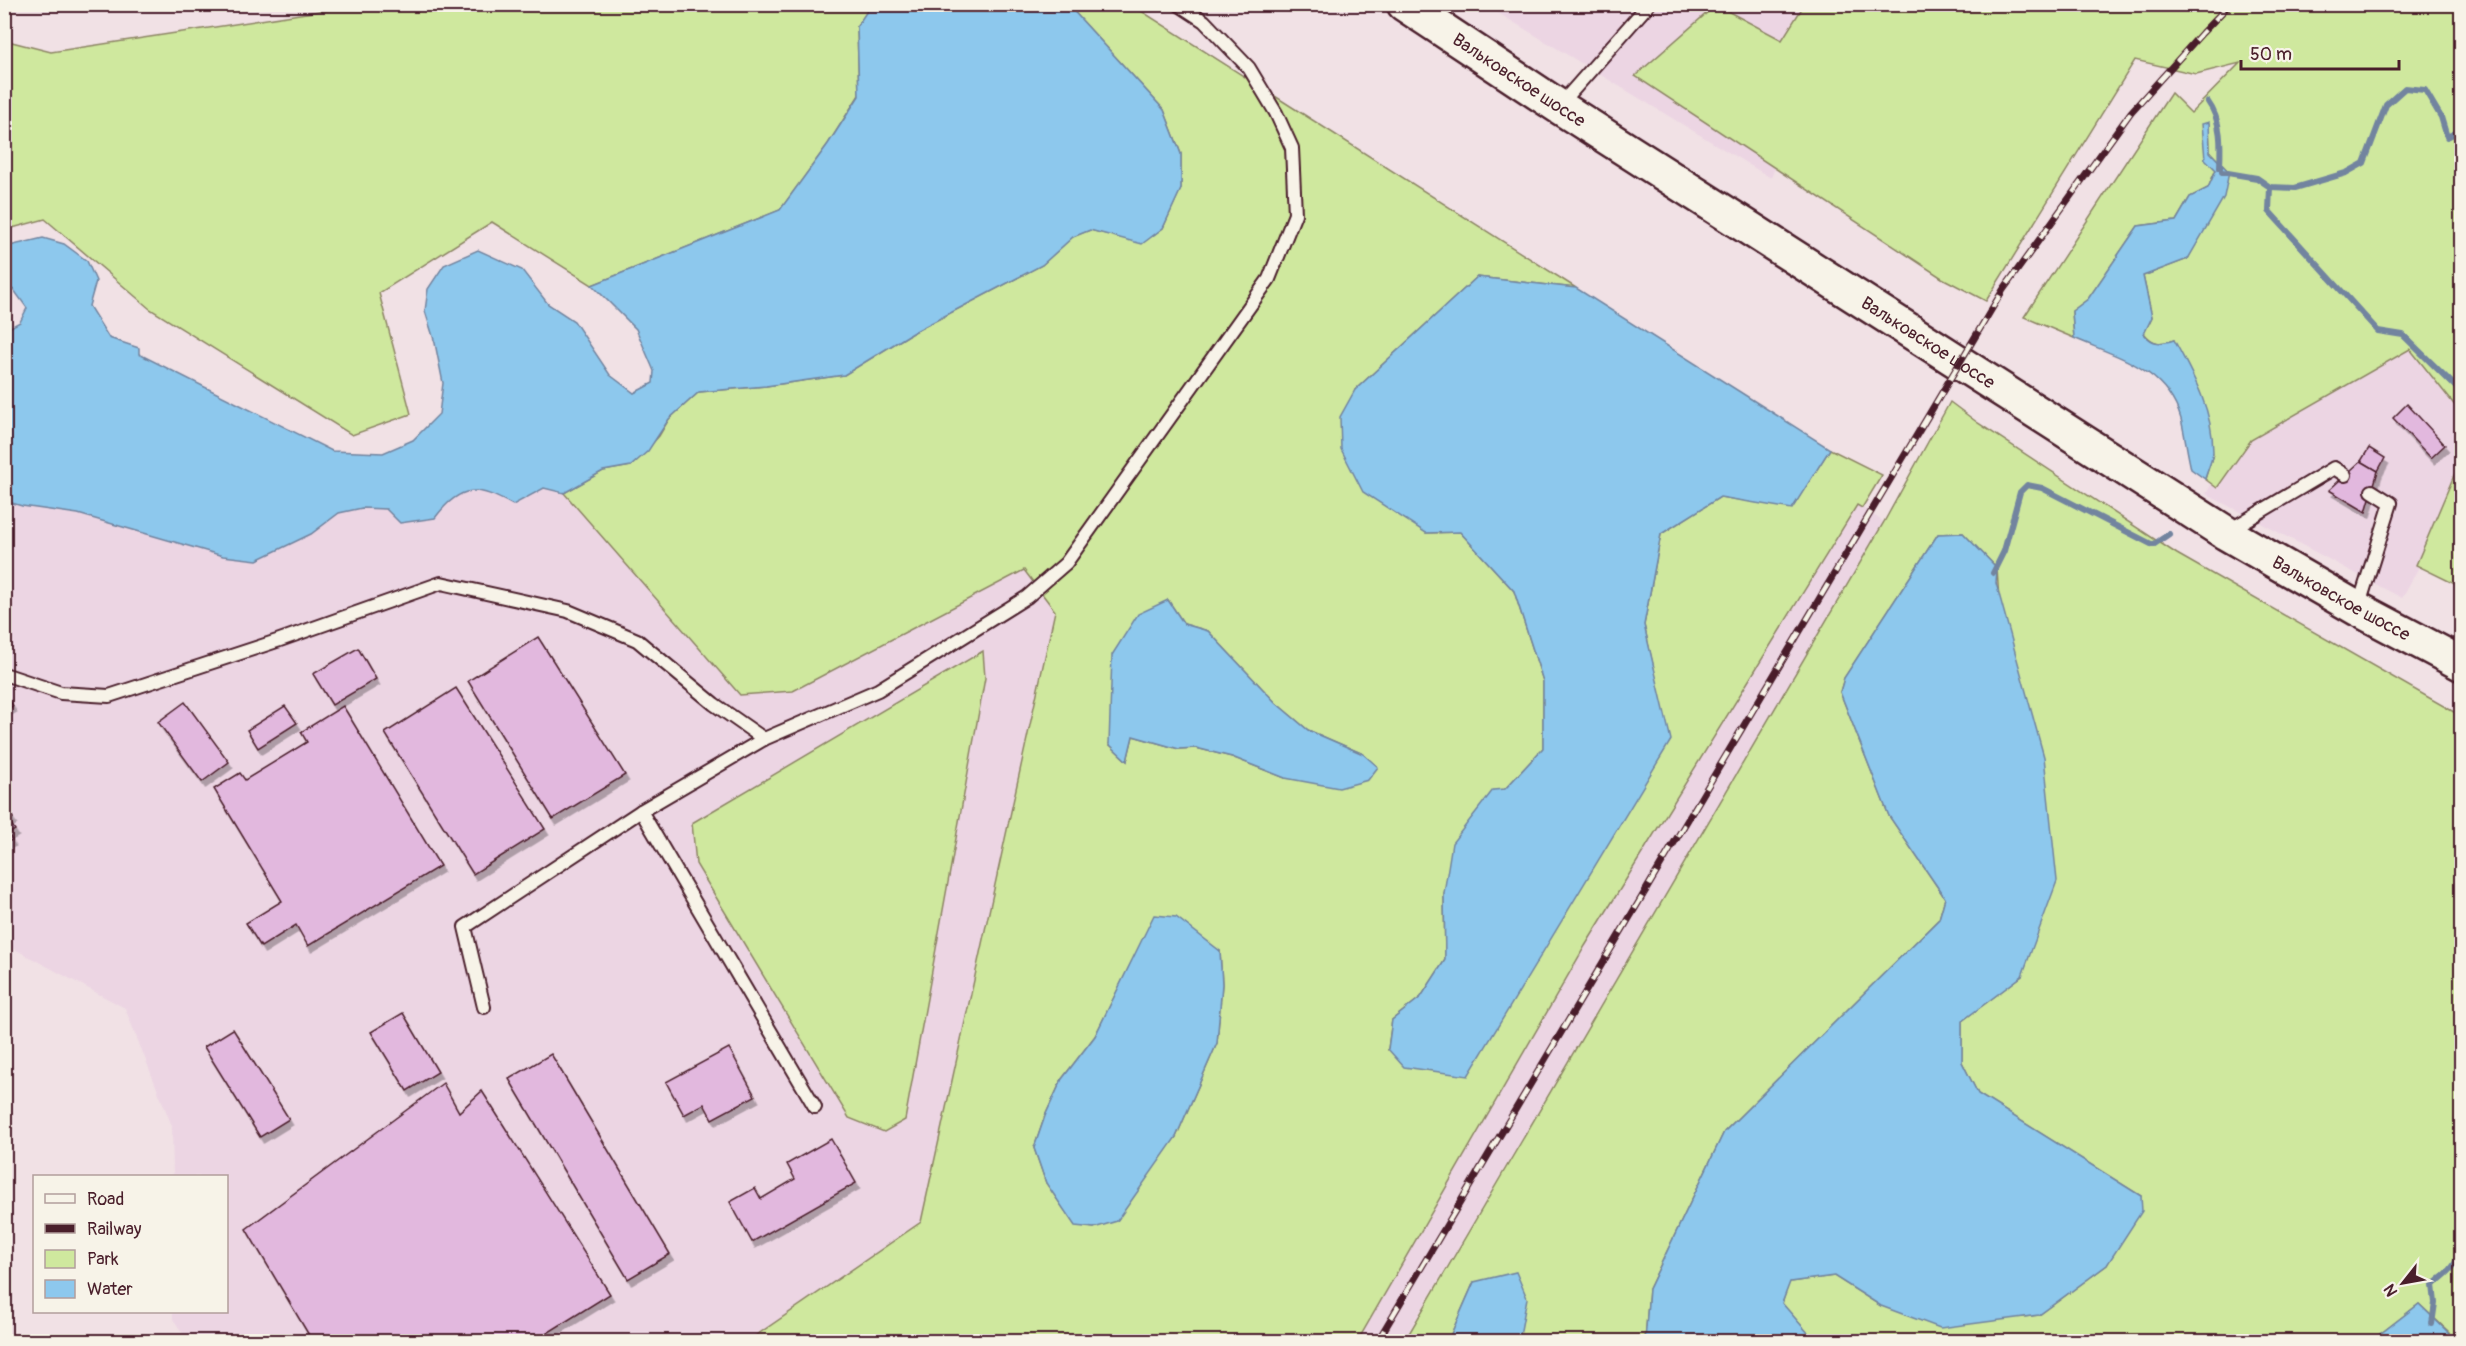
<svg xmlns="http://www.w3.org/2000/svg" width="2466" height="1346" viewBox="0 0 2466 1346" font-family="Pangolin,sans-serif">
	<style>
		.built { fill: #ecd5e3 }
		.green { fill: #cfe89e; stroke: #8c8464; stroke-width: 1.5; fill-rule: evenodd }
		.water { fill: #8dc8ed; stroke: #72849f; stroke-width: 1.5 }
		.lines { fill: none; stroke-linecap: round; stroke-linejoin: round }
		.stream { stroke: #72849f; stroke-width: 6 }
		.building { fill: #e2b8de; stroke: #4a1f2b; stroke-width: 1.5; filter: url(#shadow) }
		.service-casing { stroke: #4a1f2b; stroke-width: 16 }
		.secondary-casing { stroke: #4a1f2b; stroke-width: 38 }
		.service { stroke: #f7f3e8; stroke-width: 12 }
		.secondary { stroke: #f7f3e8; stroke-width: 33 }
		.rail-casing { stroke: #4a1f2b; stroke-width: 7 }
		.rail { stroke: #f7f3e8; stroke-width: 4.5; stroke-dasharray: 14; stroke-linecap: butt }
		.labels { text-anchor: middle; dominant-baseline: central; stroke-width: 6; stroke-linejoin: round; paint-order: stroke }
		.street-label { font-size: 18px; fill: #4a1f2b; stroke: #f7f3e8 }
	</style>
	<defs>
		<filter id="shadow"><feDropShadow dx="3.5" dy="6" stdDeviation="0" flood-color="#0004"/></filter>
	</defs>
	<rect width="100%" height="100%" fill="#f1e1e5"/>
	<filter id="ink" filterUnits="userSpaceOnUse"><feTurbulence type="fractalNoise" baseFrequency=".0167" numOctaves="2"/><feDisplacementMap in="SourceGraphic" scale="12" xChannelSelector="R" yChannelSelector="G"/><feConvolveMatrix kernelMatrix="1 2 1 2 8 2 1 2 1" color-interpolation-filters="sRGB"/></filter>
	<g filter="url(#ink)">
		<g class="built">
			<polygon points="1485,5 1838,5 1771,178"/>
			<polygon points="2428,315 2461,381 2461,490 2402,598 2206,494 2239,435"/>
			<polygon points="458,455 1021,537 1073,657 945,1210 759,1341 188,1341 173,1319 173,1312 226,1312 226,1176 173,1176 172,1126 125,1008 5,944 4,492"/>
			<polygon points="1857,504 1884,522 1403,1341 1357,1342 1585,946"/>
		</g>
		<g class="green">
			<polygon points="359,5 871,5 857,27 859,95 828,144 780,210 592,285 492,222 379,293 411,414 352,435 150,309 45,219 5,230 4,40 51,52"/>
			<path d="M1068 5H1132L1576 288 1477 277 1355 390 1426 533 1460 532 1514 591 1543 681V748L1505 789 1444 893 1445 960 1421 997 1392 1020 1388 1049 1670 741 1644 625 1661 534 1720 497 1792 508 1830 449 1882 475 1862 508 1857 505 1585 946 1357 1342 748 1341 921 1222 1055 611 1024 570 793 691 740 695 564 493 603 471 631 466 659 436 669 419 699 392 766 386 844 375 912 333 1042 265 1072 237 1090 230 1142 243 1163 228 1181 188V154L1164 110ZM1168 600 1184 624 1208 631 1276 703 1308 730 1363 754 1285 778 1232 757 1196 748 1179 749 1133 736 1127 761 1109 744ZM1220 951 1222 984 1217 1043 1176 1137 1094 1228 1075 1225 1046 1183 1034 1148 1045 1116 1062 1079 1095 1036 1132 961Z"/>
			<path d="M1716 5 1782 40 1804 5H2461V413L2410 349 2251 440 2217 488 2205 479 2213 454 2174 340C2161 344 2153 345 2144 333L2152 317 2143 276 2188 259 2229 172 2210 152 2209 123 2205 158 2216 169 2208 188 2190 197 2176 221 2138 226 2088 299 2072 311 2074 338 2024 317 2171 93 2191 113 2240 63 2196 74 2135 60 1986 301 1942 278 1635 76Z"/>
			<polygon points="1950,402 1978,423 2177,554 2461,716 2461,1341 2445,1341 2449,1332 2419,1304 2371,1341 1815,1341 1782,1304 1789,1282 1834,1276 1881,1306 2023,1317 2039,1315 2107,1265 2141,1196 1978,1094 1962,1062 1962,1021 2022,976 1997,568 1963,533 1938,534 1844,678 1840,692 1889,816 1945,898 1939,919 1724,1132 1649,1289 1645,1341 1519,1341 1520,1339 1474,1282 1448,1341 1404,1342 1884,522"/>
			<polygon points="2461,459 2461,587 2416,565"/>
			<polygon points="983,651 985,678 905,1120 884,1132 849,1118 696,864 692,823"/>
		</g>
		<g class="water">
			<path d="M871 5H1068L1164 110 1181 154V189L1163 228 1142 244 1090 230 1073 237 1042 265 912 333 844 375 766 386 699 392 669 419 648 451 631 466 603 471 564 493 544 488 513 505C478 486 461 483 435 518L400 523 386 509 362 508 339 513 311 534 257 560 223 556 78 514 22 506 5 501V330L20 322 27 308 14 290 5 285V247L43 238 64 244 87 261 96 281 89 306 109 338 139 348V354L332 451 383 453 413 440 439 414 443 383 435 343 425 311 428 289 444 265 478 250 522 270 548 304 574 321 610 375 634 393 653 383 654 371 636 329 592 285 780 210 828 144 859 96 857 26Z"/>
			<path d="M2209 122 2210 152 2229 172 2224 197 2188 259 2143 276 2152 317 2144 334C2153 345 2161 344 2174 340 2193 375 2213 410 2213 452 2212 461 2207 471 2205 479L2191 469C2187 452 2185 435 2181 419 2166 368 2117 357 2074 338L2072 311 2088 299 2138 226 2176 221 2190 197 2208 188 2216 170 2205 159 2202 124Z"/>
			<polygon points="1477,277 1576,288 1830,449 1792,509 1720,497 1661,534 1644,625 1671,740 1468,1076 1404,1067 1388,1049 1392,1020 1421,997 1445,960 1444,893 1452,843 1493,790 1505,789 1543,748 1543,681 1514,591 1460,532 1426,533 1363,492 1341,449 1340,417 1355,390"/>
			<polygon points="1963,533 1997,568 1996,583 2044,757 2057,881 2022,976 1962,1021 1962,1062 1978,1094 2141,1196 2142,1211 2107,1265 2039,1315 1940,1328 1881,1306 1834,1276 1790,1282 1782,1303 1815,1341 1645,1341 1649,1289 1724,1132 1939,919 1945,898 1889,816 1840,692 1844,678 1938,534"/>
			<polygon points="1168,600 1184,624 1208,631 1276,703 1308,730 1363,754 1378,767 1368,780 1339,788 1285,778 1232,757 1196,748 1179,749 1133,736 1127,761 1109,744 1112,655 1138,614"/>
			<polygon points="1154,915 1176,917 1220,951 1222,984 1217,1043 1176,1137 1117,1221 1094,1228 1075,1226 1046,1183 1034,1148 1045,1116 1062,1079 1095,1036"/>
			<polygon points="1516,1272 1527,1298 1519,1341 1448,1341 1474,1282"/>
			<polygon points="2419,1304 2449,1333 2445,1341 2371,1341"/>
		</g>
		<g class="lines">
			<g class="stream">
				<path d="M2208 102C2222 121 2221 146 2220 168"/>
				<polyline points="2222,172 2257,178 2270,187 2295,188 2346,173 2364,163 2386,105 2405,88 2425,90 2441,117 2447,137 2462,130"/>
				<polyline points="2270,187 2269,211 2378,331 2403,335 2462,393"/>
				<polyline points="1993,573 2004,551 2020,492 2027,485 2042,488 2153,545 2169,534"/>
				<path d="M2432 1324 2435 1303 2433 1285C2442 1277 2455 1269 2458 1256 2460 1244 2457 1234 2462 1222"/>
			</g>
		</g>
		<g class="building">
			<polygon points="2407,404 2445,445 2431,458 2393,418"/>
			<polygon points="2369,448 2385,458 2378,471 2361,461"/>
			<polygon points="2361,461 2378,471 2366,512 2329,490"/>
			<polygon points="538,637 625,775 553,819 468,681"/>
			<polygon points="358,648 376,679 332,705 313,674"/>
			<polygon points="456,688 545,829 473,874 385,733"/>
			<polygon points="4,692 13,706 4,711"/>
			<polygon points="185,702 229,762 202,782 158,722"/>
			<polygon points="285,706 297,723 258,748 247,730"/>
			<polygon points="343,706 440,866 308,946 296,925 261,947 246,923 282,901 214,789 240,773 245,780 307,742 301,732"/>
			<polygon points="4,805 13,818 9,821 15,830 8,834 12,840 4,844"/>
			<polygon points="403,1013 438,1072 407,1091 371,1032"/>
			<polygon points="233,1029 289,1119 260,1137 204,1047"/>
			<polygon points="729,1048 755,1096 712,1119 704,1104 684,1115 666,1082"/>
			<polygon points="551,1054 670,1254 628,1279 509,1079"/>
			<polygon points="443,1083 459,1112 482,1091 610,1294 533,1342 313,1342 246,1229"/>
			<polygon points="831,1139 856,1183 752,1242 730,1202 755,1188 761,1199 795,1179 787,1164"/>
		</g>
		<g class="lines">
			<g class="service-casing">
				<g id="service">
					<polyline points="1560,105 1649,4"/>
					<polyline points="2228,531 2334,468 2345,475"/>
					<polyline points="2358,608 2391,503 2372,491"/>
					<polyline points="4,674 61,693 109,696 277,641 441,583 568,611 637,640 714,704 764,739"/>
					<polyline points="641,811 815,1107"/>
					<polyline points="484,1007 465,927 641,811 764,739 878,690 1027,597 1066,563 1269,279 1295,214 1292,148 1276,113 1249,68 1204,21 1178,4"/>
				</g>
			</g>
			<g class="secondary-casing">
				<g id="secondary">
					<path id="s1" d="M1404 4 1558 106 2226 533 2358 609 2462 664"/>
				</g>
			</g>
			<use href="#service" class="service"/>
			<use href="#secondary" class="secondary"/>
			<g class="rail-casing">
				<polyline id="rail" points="1377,1342 2003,290 2131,112 2202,33 2230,4"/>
			</g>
			<use href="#rail" class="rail"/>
		</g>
	</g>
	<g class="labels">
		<g class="street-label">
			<text stroke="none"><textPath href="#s1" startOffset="138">Вальковское шоссе</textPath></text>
			<text stroke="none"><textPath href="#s1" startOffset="624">Вальковское шоссе</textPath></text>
			<text stroke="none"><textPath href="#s1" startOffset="1110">Вальковское шоссе</textPath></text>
		</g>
	</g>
	<rect width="2466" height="1346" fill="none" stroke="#f7f3e8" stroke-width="24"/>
	<rect x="12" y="12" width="2442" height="1322" fill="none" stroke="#4a1f2b" stroke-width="2" filter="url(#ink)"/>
	<rect x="33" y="1175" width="195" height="138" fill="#f7f3e8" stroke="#b29e9c" stroke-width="1.5"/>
	<rect x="45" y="1194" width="30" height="9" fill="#f7f3e8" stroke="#b29e9c" stroke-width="1.5"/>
	<text x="87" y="1205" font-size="18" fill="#4a1f2b">Road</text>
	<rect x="45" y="1224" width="30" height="9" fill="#4a1f2b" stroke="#b29e9c" stroke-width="1.5"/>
	<text x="87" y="1235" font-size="18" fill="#4a1f2b">Railway</text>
	<rect x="45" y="1250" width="30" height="18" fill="#cfe89e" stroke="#b29e9c" stroke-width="1.5"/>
	<text x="87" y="1265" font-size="18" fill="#4a1f2b">Park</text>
	<rect x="45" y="1280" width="30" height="18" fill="#8dc8ed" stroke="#b29e9c" stroke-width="1.5"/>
	<text x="87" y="1295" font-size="18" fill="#4a1f2b">Water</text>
	<g transform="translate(2403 1283) rotate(239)" stroke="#f7f3e8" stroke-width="4.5" paint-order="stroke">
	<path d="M0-4.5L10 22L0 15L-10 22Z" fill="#4a1f2b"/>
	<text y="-9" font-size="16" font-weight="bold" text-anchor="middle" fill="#4a1f2b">N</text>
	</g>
	<path d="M2241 60v9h158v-9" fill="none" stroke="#4a1f2b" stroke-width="3"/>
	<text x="2250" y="60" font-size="18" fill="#4a1f2b" stroke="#f7f3e8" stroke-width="4.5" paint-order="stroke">50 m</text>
</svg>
